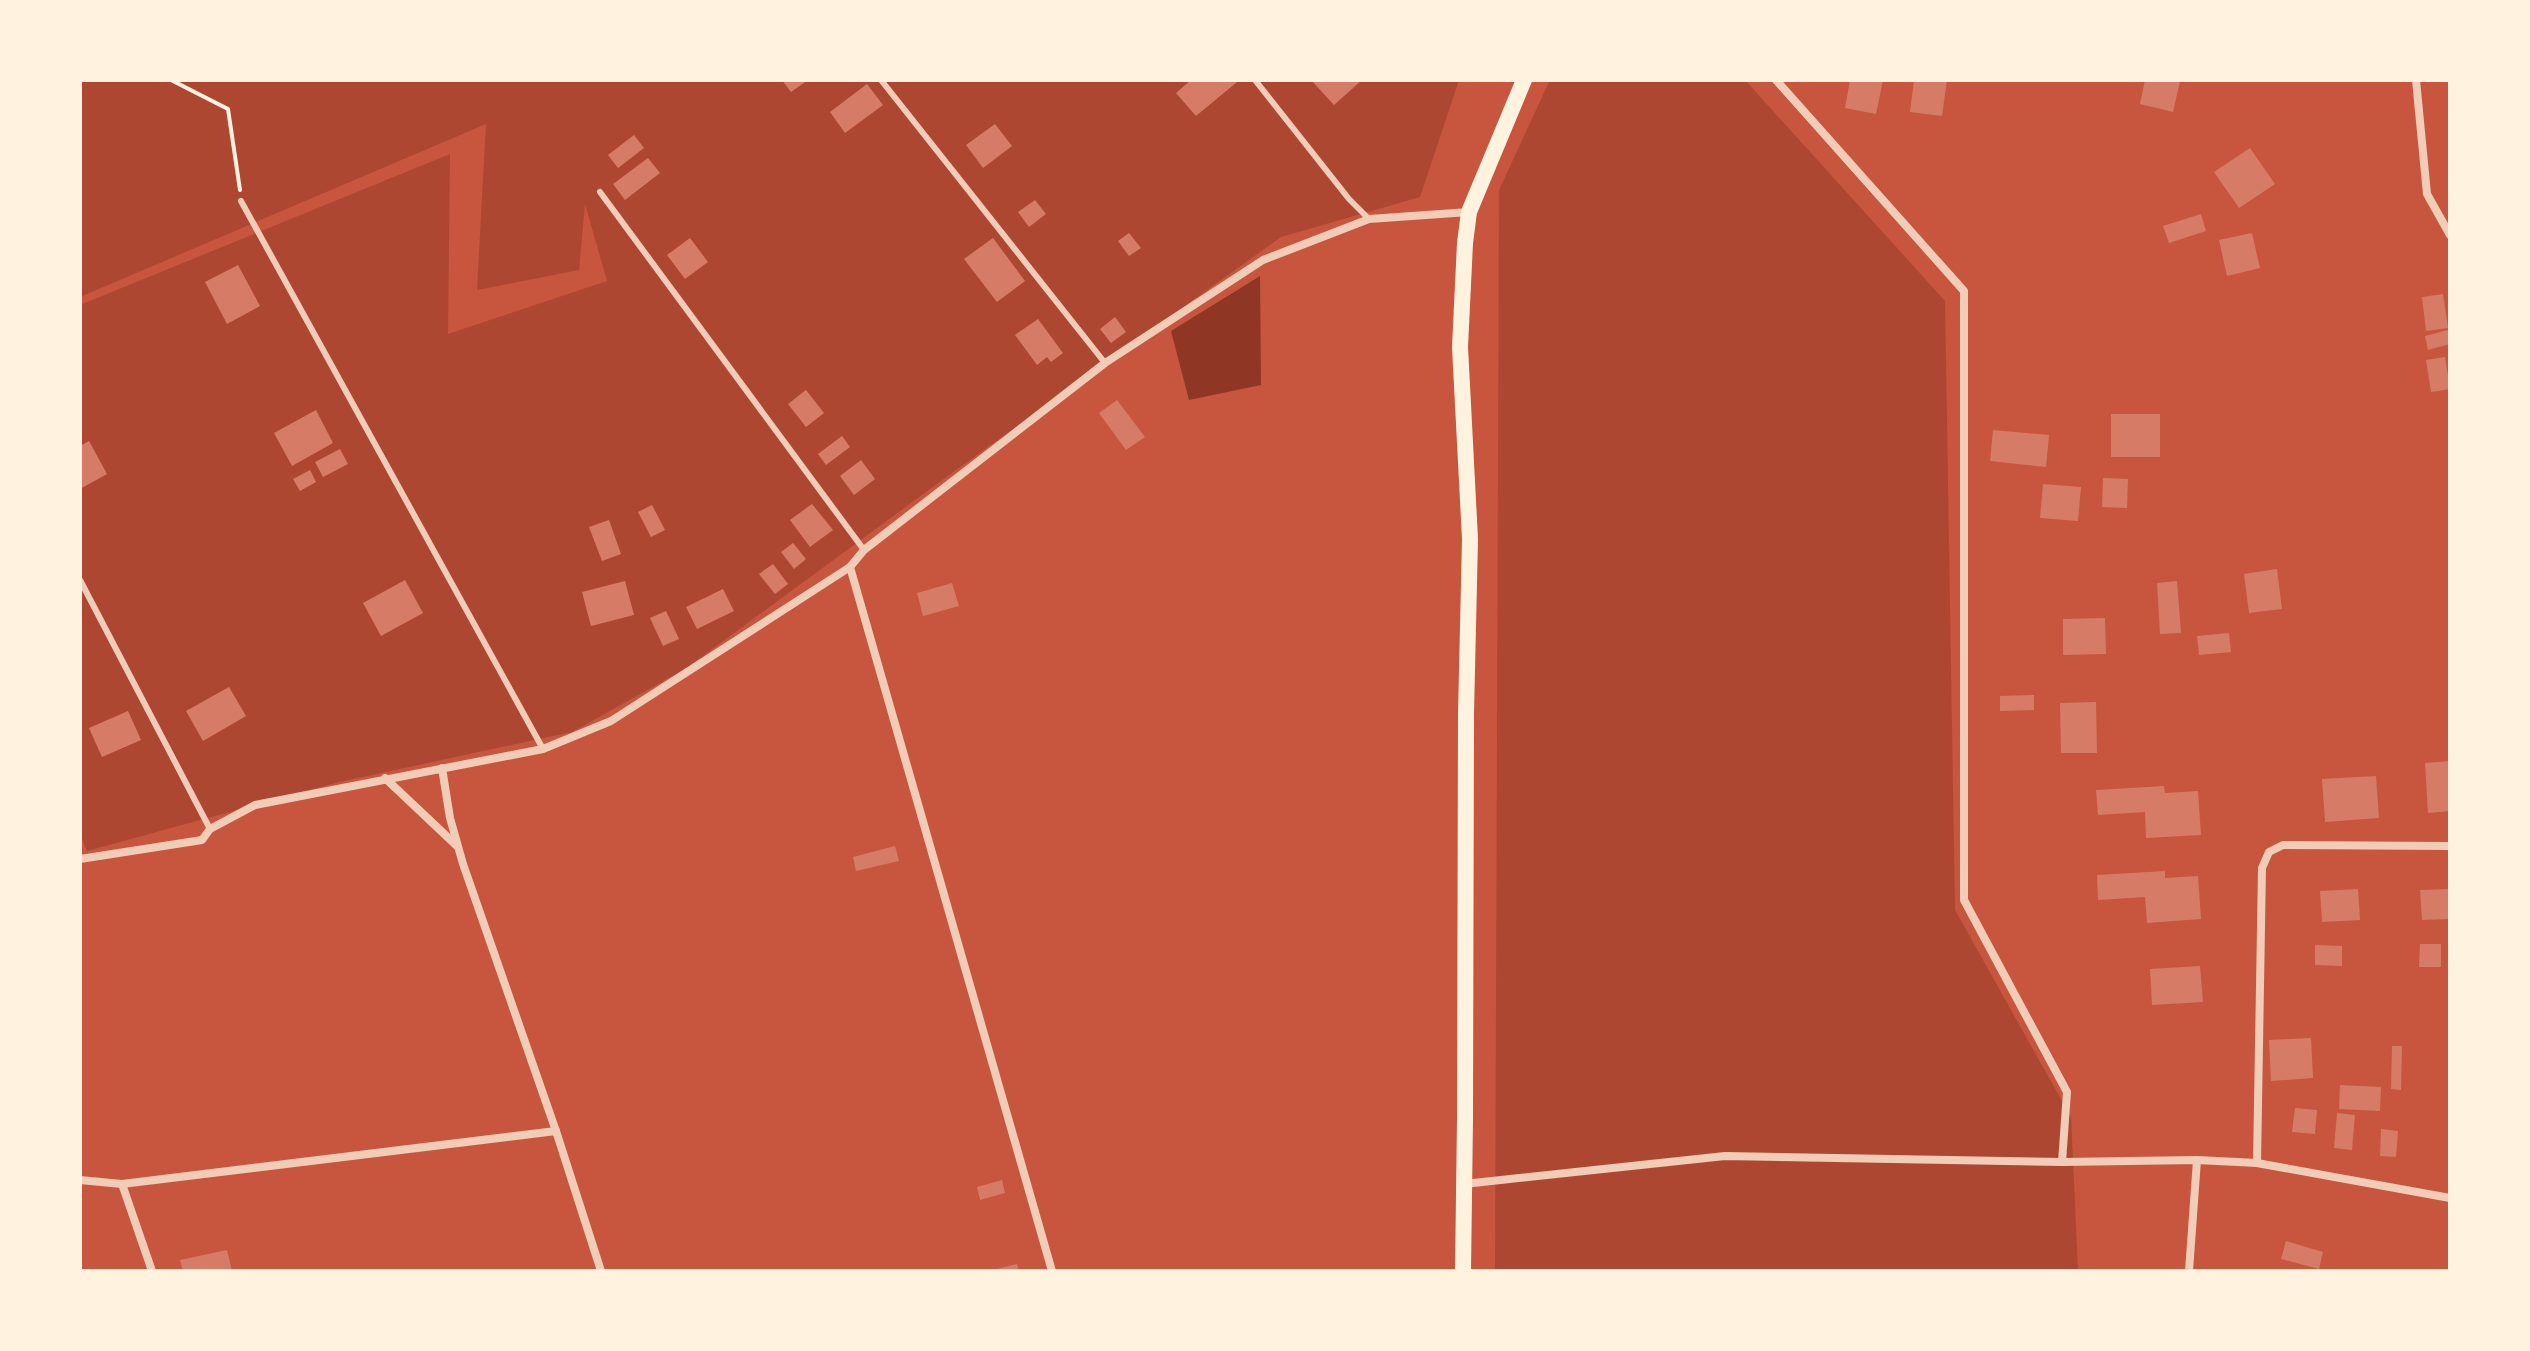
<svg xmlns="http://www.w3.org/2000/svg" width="2530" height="1351" viewBox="0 0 2530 1351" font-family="Inter,sans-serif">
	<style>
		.green { fill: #ae4732 }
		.water { fill: #8f3625 }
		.building { fill: #d67c66 }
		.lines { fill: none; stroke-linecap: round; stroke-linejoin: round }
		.path { stroke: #fff3e0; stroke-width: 4 }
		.service { stroke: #f1ccb7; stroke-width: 6 }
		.minor { stroke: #f1ccb7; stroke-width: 8 }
		.secondary { stroke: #fff3e0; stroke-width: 16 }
	</style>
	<rect width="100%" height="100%" fill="#c8553d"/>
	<g class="green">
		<polygon points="80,80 1459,80 1420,197 1281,237 960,467 685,669 572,732 339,782 87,851 80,834 80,305 450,154 448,334 607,281 585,204 579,270 477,290 486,124 80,297"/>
		<polygon points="1550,80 1745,80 1945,301 1955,910 2071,1117 2078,1271 1495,1271 1499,190"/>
	</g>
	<polygon class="water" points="1260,276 1261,385 1189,400 1171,331"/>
	<g class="building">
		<polygon points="782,80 808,80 791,92"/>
		<polygon points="1191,80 1235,80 1237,82 1196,116 1176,93"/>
		<polygon points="1311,80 1362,80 1334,105"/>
		<polygon points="1850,80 1883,80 1876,114 1845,108"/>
		<polygon points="1914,80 1947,80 1942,116 1910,112"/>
		<polygon points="2145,80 2180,81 2173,112 2140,104"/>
		<polygon points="867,84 883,105 845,133 830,112"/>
		<polygon points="995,124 1012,146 983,168 966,145"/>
		<polygon points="634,135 644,148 618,168 608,155"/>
		<polygon points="2250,148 2275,184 2239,208 2214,172"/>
		<polygon points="648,158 660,173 625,200 613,184"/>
		<polygon points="1035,200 1046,214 1029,227 1018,212"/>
		<polygon points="2201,214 2206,231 2169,243 2163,226"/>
		<polygon points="1129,233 1141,248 1129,256 1118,241"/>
		<polygon points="2252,233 2260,268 2227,276 2219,240"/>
		<polygon points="690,238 708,262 685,279 667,255"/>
		<polygon points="993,238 1025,281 997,302 964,259"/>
		<polygon points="238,265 260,306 227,324 205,282"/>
		<polygon points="2443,294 2448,328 2426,331 2422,297"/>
		<polygon points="1115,317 1126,332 1111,343 1100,329"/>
		<polygon points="1038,319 1063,353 1051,362 1047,357 1037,365 1015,335"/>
		<polygon points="2448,330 2450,344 2428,350 2425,336"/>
		<polygon points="2445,357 2450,389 2431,392 2426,360"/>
		<polygon points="806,390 824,413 806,427 788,404"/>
		<polygon points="1117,400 1145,437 1126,450 1099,413"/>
		<polygon points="316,410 333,443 292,466 274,433"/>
		<rect x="2111" y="414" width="49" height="43"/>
		<polygon points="1993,430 2049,435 2046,467 1990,461"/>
		<polygon points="842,436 850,447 826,465 818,454"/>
		<polygon points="89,441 107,474 80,489 80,446"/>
		<polygon points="340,449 348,464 323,477 315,462"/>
		<polygon points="861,460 875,479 854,495 840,476"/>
		<polygon points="310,470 316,482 300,491 293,479"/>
		<polygon points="2103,478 2128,479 2127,508 2102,507"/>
		<polygon points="2043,484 2081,487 2078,521 2040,518"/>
		<polygon points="812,504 833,530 810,547 790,520"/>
		<polygon points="652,505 665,530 651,537 638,512"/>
		<polygon points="609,520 621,554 602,561 589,527"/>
		<polygon points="793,543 806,559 794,569 781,552"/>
		<polygon points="773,564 788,584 775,594 759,574"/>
		<polygon points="2277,569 2282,609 2249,613 2244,574"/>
		<polygon points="405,580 423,613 381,636 363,603"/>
		<polygon points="625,581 634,615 591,626 582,592"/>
		<polygon points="2177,581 2181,633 2160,634 2157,583"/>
		<polygon points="952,583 959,606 923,616 917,593"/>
		<polygon points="723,589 734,611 697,629 686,607"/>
		<polygon points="666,611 679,639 663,646 650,618"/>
		<polygon points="2105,618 2106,654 2063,655 2063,619"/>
		<polygon points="2229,633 2231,652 2199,655 2197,636"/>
		<polygon points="229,687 246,716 203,741 186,711"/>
		<polygon points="2034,695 2034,710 2000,711 2000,696"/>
		<polygon points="2096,702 2097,753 2061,753 2060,703"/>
		<polygon points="128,711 141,740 102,757 89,728"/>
		<polygon points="2450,761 2450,811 2428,813 2425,763"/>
		<polygon points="2376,776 2379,818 2325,822 2322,779"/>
		<polygon points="2164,786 2165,793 2198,791 2201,835 2146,838 2145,812 2098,815 2096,790"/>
		<polygon points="895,846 899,861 856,871 853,857"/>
		<polygon points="2165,871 2165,878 2198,876 2201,919 2147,923 2145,897 2098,900 2097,875"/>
		<polygon points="2358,889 2360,920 2322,922 2320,891"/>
		<polygon points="2450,889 2450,919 2422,920 2420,890"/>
		<polygon points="2420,944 2441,944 2441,967 2419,967"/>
		<polygon points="2315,945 2342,946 2342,966 2315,965"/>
		<polygon points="2200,966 2203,1002 2152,1005 2150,969"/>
		<polygon points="2311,1038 2313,1078 2271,1081 2269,1040"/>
		<polygon points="2392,1046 2402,1046 2401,1090 2391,1089"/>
		<polygon points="2340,1085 2381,1087 2380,1111 2339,1109"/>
		<polygon points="2295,1108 2317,1110 2315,1134 2292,1132"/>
		<polygon points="2337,1113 2355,1115 2352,1150 2334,1148"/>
		<polygon points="2381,1129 2398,1131 2396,1157 2380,1156"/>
		<polygon points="1002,1180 1005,1193 980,1200 977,1187"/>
		<polygon points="2286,1241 2323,1252 2319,1269 2281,1259"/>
		<polygon points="227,1250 232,1271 183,1271 180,1260"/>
		<polygon points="1017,1264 1019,1271 993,1271 993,1270"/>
	</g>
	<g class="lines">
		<polyline class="path" points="171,80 228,109 240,190"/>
		<g class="service">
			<polyline points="881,80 1105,363"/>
			<polyline points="1255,80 1349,199 1369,219"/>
			<polyline points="600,192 864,550"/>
			<polyline points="241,201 543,749"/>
			<polyline points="80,580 210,829"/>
		</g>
		<g class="minor">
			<polyline points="1776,80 1964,291 1964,900 2067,1092 2062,1162 2197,1160 2189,1271"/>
			<polyline points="2416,80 2427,194 2450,235"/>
			<polyline points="850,567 1052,1271"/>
			<polyline points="442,768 450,818 463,864 556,1131 601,1271"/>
			<polyline points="385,778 457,846"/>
			<polyline points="80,859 202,840 210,829 255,805 543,749 611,721 850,567 864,550 1105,363 1263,260 1369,219 1469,212"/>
			<polyline points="2197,1160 2257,1163 2450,1198"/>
			<polyline points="2257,1163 2262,868 2269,852 2283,845 2450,846"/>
			<polyline points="80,1180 122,1184 556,1131"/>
			<polyline points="122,1184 152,1271"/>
			<polyline points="1464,1184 1725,1156 2062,1162"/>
		</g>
		<polyline class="secondary" points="1463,1271 1465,1118 1466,714 1470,539 1460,347 1465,243 1469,212 1524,80"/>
	</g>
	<rect width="2530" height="1351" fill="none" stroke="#fff3e0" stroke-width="164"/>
</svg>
